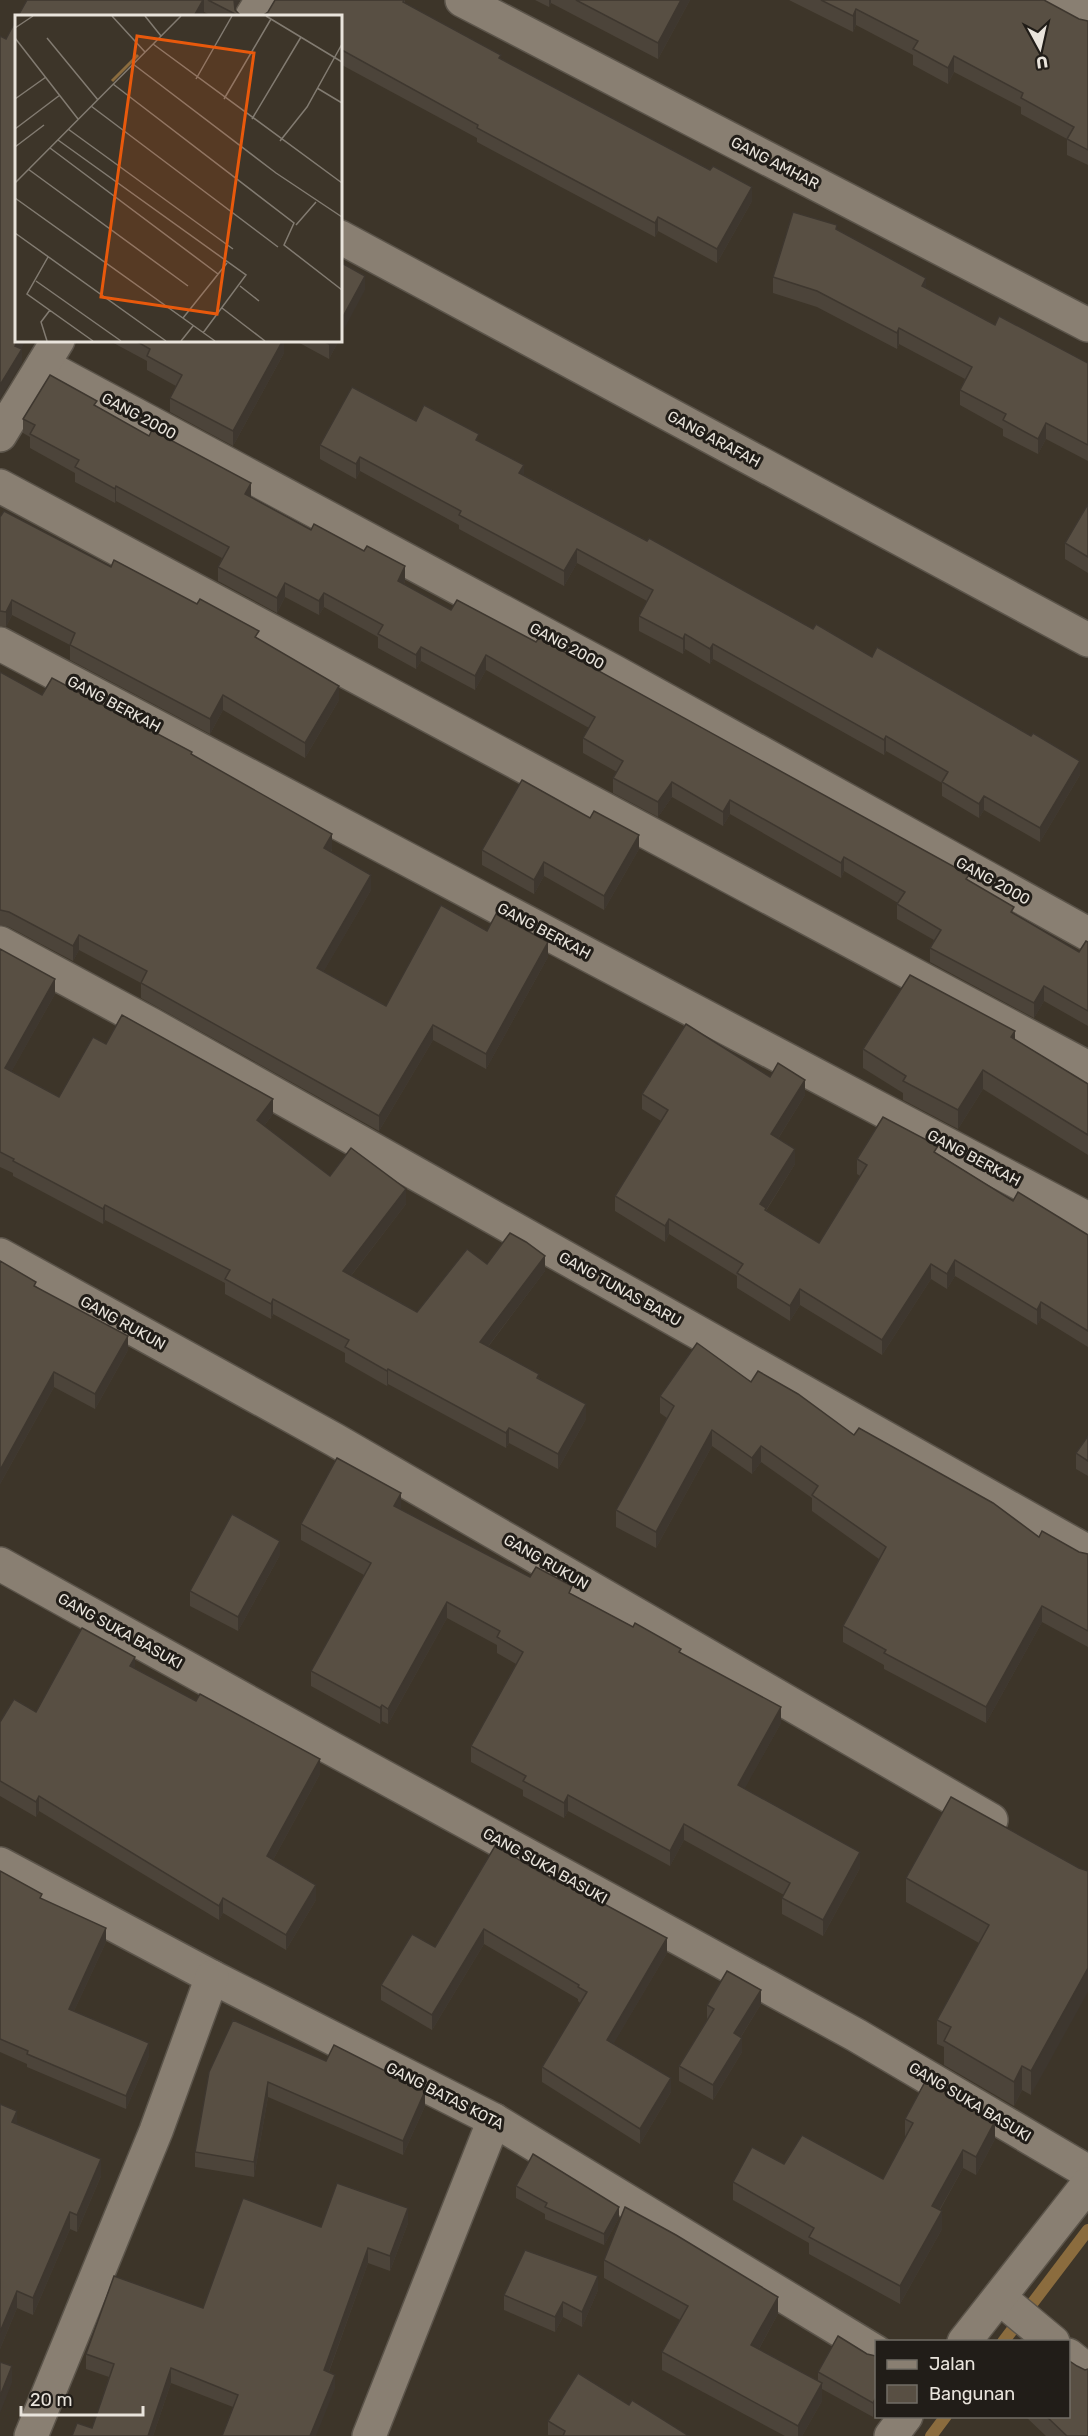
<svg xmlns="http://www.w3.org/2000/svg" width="1088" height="2436" viewBox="0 0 1088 2436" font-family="Rubik,sans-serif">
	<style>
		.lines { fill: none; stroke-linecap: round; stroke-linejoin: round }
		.stream { stroke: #8b6c3e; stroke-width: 12 }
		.street-casing { stroke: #5b544a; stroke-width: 36 }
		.secondary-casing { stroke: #5b544a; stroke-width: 36 }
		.street { stroke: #897f72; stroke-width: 33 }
		.secondary { stroke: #897f72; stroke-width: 33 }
		.wall { fill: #4c443a }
		.shaded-wall { fill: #3e372f }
		.building { fill: #584f43; stroke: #3e372f; stroke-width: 1.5 }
		.labels { text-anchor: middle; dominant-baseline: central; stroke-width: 6; stroke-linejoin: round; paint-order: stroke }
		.street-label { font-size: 15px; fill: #e9e4dc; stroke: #211d18 }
		.inset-river { fill: none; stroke: #8b6c3e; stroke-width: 3 }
		.inset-road { fill: none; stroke: #827b71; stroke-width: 1.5 }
		.view { fill: #e8590c; fill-opacity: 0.15; stroke: #e8590c; stroke-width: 3 }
		.inset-edge { fill: none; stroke: #e9e4dc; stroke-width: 3 }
	</style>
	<rect width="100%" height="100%" fill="#3d3529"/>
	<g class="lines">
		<g class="stream">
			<polyline points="1003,2342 1088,2230"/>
			<polyline points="931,2436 946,2416"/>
		</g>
		<g class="street-casing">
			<g id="street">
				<polyline points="462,0 1088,325"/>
				<polyline points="1054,0 1088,18"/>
				<polyline points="252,16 262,0"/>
				<polyline points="340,237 1088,640"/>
				<polyline points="43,365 615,672 1088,934"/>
				<polyline points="0,435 58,340"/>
				<polyline points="0,486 1088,1068"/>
				<polyline points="0,644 1088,1219"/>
				<polyline points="0,943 152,1025 1088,1552"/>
				<polyline points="0,1255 335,1440 991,1820"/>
				<polyline points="0,1564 329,1747 856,2035 1088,2172"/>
				<polyline points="0,1864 212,1977 494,2120 876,2352"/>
				<polyline points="1000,2298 1053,2342"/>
				<polyline points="1068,2355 1088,2371"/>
				<polyline points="31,2436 156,2131 212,1977"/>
				<polyline points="369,2436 494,2120"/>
			</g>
		</g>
		<g class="secondary-casing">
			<g id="secondary">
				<polyline points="964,2342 1088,2184"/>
				<polyline points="891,2436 906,2416"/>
			</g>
		</g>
		<use href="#street" class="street"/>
		<use href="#secondary" class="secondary"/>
	</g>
	<g class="wall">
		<polygon points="27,0 240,0 235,9 241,16 212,16 204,12"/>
		<polygon points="405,0 405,4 501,60 752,201 717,263 658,231 655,237 561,187 477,142 477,138 340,64 340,16"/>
		<polygon points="535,0 690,0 658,59 551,3 549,7"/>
		<polygon points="789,0 997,0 1088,21 1088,165 1067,155 1067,139 1021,114 1021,107 954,72 948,84 913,65 913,55 856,25 853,32"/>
		<polygon points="837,229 926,288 995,325 1088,363 1088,461 1046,439 1038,454 1003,436 1003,429 960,405 960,390 965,379 899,344 897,349 817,307 773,293 773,277"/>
		<polygon points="108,340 284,340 284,353 233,446 170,412 170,398 176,386 147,370 147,361"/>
		<polygon points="294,340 339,340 329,359"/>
		<polygon points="97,407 251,497 405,581 404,584 451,610 969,881 1014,914 1079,952 1088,942 1088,1026 1044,1001 1034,1018 930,962 930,948 934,940 897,919 897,904 898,903 844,871 841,878 730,814 723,826 672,797 658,817 613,793 613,778 617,772 583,753 583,738 589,728 486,670 475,690 421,661 416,669 378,648 378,637 324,607 319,615 285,597 277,613 218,581 218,567 222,558 116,501 115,503 75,482 75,473 30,448 30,437 23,433 23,419"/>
		<polygon points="416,421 479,441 524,475 813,629 872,657 1080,775 1040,842 984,810 979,818 942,796 942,783 886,751 884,755 713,659 710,664 685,649 683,654 639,631 639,616 647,601 577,563 564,586 459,529 459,525 360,471 356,479 320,459 320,445"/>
		<polygon points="1088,504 1088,573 1065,559 1065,543"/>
		<polygon points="0,517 111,567 259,639 339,700 305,758 223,710 210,734 70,660 70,645 12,615 6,627 0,626"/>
		<polygon points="0,672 42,695 192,755 332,849 331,852 371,890 323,972 386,1006 487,931 548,957 486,1069 433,1040 379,1131 141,998 141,983 79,950 73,961 9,927 0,925"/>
		<polygon points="639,849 604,910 544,876 534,894 482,865 482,850"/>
		<polygon points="0,949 55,994 11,1072 59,1097 106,1044 273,1114 264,1126 330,1176 406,1204 351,1276 417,1312 487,1264 545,1271 488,1347 539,1378 586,1419 558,1469 509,1443 506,1448 388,1384 387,1386 345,1362 345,1353 273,1314 271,1319 225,1294 225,1283 105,1220 103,1224 13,1176 13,1173 0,1167"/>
		<polygon points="1015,1040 1088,1084 1088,1155 983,1089 958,1129 903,1100 903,1093 863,1068 863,1049"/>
		<polygon points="770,1077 805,1095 778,1139 795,1164 766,1211 819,1243 860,1176 857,1174 857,1159 938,1154 1013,1201 1088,1235 1088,1347 1041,1318 1037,1325 955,1276 947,1289 931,1279 882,1355 800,1305 790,1321 737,1288 737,1276 669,1234 665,1242 615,1211 615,1196 661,1121 642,1109 642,1094"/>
		<polygon points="0,1261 128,1350 95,1409 54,1387 0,1484"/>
		<polygon points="751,1382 854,1435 1039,1537 1079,1552 1088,1554 1088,1647 1042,1622 986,1723 884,1669 884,1665 843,1642 843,1626 879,1559 812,1511 812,1498 761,1462 752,1474 712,1446 656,1548 616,1527 616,1510 667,1418 660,1413 660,1396"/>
		<polygon points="1088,1436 1088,1476 1076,1469 1076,1453"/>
		<polygon points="401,1508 400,1510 530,1577 572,1594 681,1653 781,1723 744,1789 860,1868 823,1936 782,1914 782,1898 784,1895 684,1840 670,1866 568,1811 564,1818 523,1796 523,1790 471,1762 471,1746 516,1664 497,1653 497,1645 447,1618 388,1724 382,1721 380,1724 311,1686 311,1671 364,1575 301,1540 301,1524"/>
		<polygon points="280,1555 238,1631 190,1606 190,1591"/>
		<polygon points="135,1669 320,1774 273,1860 316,1900 286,1950 223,1913 219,1920 39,1811 36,1817 0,1796 0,1722 36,1712"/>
		<polygon points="495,1846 667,1953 613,2044 671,2092 640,2144 542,2082 542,2067 580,2003 578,2001 578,1999 484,1944 432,2030 381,2000 381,1985 435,1947"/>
		<polygon points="1079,1868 1031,2095 1022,2090 1014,2106 944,2065 944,2047 937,2044 937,2020 979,1943 906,1902 906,1878"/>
		<polygon points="0,1871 106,1942 74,2011 149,2056 126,2109 27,2067 27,2064 0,2052"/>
		<polygon points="761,2004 741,2037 742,2052 713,2100 679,2081 679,2066 707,2020 707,2005"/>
		<polygon points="326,2061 425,2106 403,2155 268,2097 254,2177 195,2167 195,2152 209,2072"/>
		<polygon points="0,2104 17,2124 101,2176 77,2232 70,2229 33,2315 17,2308 0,2349"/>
		<polygon points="905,2119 995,2139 976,2175 963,2168 940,2210 942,2229 900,2304 809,2254 809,2243 733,2200 733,2182 784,2164 883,2179 906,2137 905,2136"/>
		<polygon points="516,2186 619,2218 604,2245 545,2219 545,2214 516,2198"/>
		<polygon points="408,2223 390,2271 368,2263 329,2372 335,2389 233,2407 171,2383 153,2436 72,2436 92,2428 109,2377 86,2369 86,2354 203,2308 321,2227"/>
		<polygon points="604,2260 778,2314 759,2349 818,2381 818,2372 867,2354 876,2356 873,2417 822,2389 822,2401 802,2436 785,2436 662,2370 662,2352 680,2320 604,2278"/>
		<polygon points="598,2290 582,2327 563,2317 555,2332 504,2310 504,2295"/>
		<polygon points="1077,2366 1085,2370 1088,2436 1046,2436 1025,2416 1068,2416"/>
		<polygon points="629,2405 689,2436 548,2435 548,2421"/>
	</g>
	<g class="shaded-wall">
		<polygon points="203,0 204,0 204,12 202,16 194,16"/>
		<polygon points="234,0 240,0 236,7 233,15"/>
		<polygon points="549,0 551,0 551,3 549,7"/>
		<polygon points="681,0 690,0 658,59 658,43"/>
		<polygon points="856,9 856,25 853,32 853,16"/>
		<polygon points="954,56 954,72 948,84 948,68"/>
		<polygon points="752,187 752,201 717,263 717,249"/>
		<polygon points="658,217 658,231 655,237 655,223"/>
		<polygon points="365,276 365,290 340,337 340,322"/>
		<polygon points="926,278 926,294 922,286"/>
		<polygon points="899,328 899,344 897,349 897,333"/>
		<polygon points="18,340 26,340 19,354 22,349 22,363 0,399 0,385"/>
		<polygon points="283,340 284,340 284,353 233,446 233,431"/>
		<polygon points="331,340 339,340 329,359 329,344"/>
		<polygon points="1046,423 1046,439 1038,454 1038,439"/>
		<polygon points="360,457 360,471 356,479 356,464"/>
		<polygon points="524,465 524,479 519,473"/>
		<polygon points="251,483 251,498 245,494"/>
		<polygon points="116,486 116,501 115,503 115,489"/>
		<polygon points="577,549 577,563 564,586 564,571"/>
		<polygon points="405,566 405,581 398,595 398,581"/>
		<polygon points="285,583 285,597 277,613 277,598"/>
		<polygon points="324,593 324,607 319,615 319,601"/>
		<polygon points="12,600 12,615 6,627 6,612"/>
		<polygon points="685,634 685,649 683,654 683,639"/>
		<polygon points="713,644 713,659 710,664 710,649"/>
		<polygon points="421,647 421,661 416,669 416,655"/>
		<polygon points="486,655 486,670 475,690 475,676"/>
		<polygon points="339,686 339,700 305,758 305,743"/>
		<polygon points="223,695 223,710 210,734 210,719"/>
		<polygon points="886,736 886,751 884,755 884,740"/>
		<polygon points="1080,761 1080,775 1040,842 1040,828"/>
		<polygon points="672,782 672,797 658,817 658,802"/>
		<polygon points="984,796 984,810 979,818 979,804"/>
		<polygon points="730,800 730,814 723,826 723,812"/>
		<polygon points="332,834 332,849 324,863 324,848"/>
		<polygon points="639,835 639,849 604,910 604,896"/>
		<polygon points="844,857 844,871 841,878 841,863"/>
		<polygon points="544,862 544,876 534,894 534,880"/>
		<polygon points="371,875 371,890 317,983 317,968"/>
		<polygon points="79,935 79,950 73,961 73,946"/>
		<polygon points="548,942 548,957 486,1069 486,1054"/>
		<polygon points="55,979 55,994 5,1083 5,1068"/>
		<polygon points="1044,986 1044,1001 1034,1018 1034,1003"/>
		<polygon points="433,1025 433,1040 379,1131 379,1116"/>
		<polygon points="1015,1031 1015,1050 1011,1037"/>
		<polygon points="983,1070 983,1089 958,1129 958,1110"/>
		<polygon points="805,1080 805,1095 771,1150 771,1134"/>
		<polygon points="273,1099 273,1114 257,1135 257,1120"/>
		<polygon points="795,1149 795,1164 766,1210 766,1223 760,1204"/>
		<polygon points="406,1189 406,1204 343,1286 343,1271"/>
		<polygon points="105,1205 105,1220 103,1224 103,1209"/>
		<polygon points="669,1219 669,1234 665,1242 665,1226"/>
		<polygon points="545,1256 545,1271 480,1357 480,1342"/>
		<polygon points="955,1260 955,1276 947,1289 947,1274"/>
		<polygon points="931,1264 931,1279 882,1355 882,1340"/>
		<polygon points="800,1289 800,1305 790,1321 790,1306"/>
		<polygon points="273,1299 273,1314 271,1319 271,1304"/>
		<polygon points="1041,1302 1041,1318 1037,1325 1037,1310"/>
		<polygon points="128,1336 128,1350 95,1409 95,1394"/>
		<polygon points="388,1369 388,1384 387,1386 387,1371"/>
		<polygon points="54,1372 54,1387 0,1484 0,1470"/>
		<polygon points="586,1404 586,1419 558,1469 558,1454"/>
		<polygon points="509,1428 509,1443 506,1448 506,1433"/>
		<polygon points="712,1430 712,1446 656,1548 656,1532"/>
		<polygon points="761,1446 761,1462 752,1474 752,1458"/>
		<polygon points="401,1493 401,1508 394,1522 394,1506"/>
		<polygon points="280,1541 280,1555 238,1631 238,1617"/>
		<polygon points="447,1602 447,1618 388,1724 388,1709"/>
		<polygon points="1042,1606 1042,1622 986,1723 986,1707"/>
		<polygon points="135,1657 135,1671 130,1666"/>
		<polygon points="382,1705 382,1721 380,1724 380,1708"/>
		<polygon points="781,1707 781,1723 738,1801 738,1785"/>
		<polygon points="320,1759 320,1774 267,1871 267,1856"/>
		<polygon points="568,1795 568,1811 564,1818 564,1803"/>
		<polygon points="39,1796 39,1811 36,1817 36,1802"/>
		<polygon points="684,1824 684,1840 670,1866 670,1851"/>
		<polygon points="860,1852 860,1868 823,1936 823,1920"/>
		<polygon points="316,1885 316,1900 286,1950 286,1935"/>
		<polygon points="223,1898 223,1913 219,1920 219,1906"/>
		<polygon points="106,1928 106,1942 69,2022 69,2009"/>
		<polygon points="484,1929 484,1944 432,2030 432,2015"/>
		<polygon points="667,1938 667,1953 607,2055 607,2040"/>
		<polygon points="1088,1968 1088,1992 1031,2095 1031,2071"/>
		<polygon points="761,1990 761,2004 734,2048 734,2033"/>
		<polygon points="742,2038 742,2052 713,2100 713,2085"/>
		<polygon points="149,2043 149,2056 126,2109 126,2096"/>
		<polygon points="1022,2066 1022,2090 1014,2106 1014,2082"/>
		<polygon points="671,2078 671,2092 640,2144 640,2129"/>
		<polygon points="268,2082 268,2097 254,2177 254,2162"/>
		<polygon points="425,2091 425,2106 403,2155 403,2141"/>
		<polygon points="17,2111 17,2128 12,2122"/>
		<polygon points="995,2121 995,2139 976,2175 976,2157"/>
		<polygon points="963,2150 963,2168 932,2223 932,2206"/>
		<polygon points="101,2159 101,2176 77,2232 77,2215"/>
		<polygon points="619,2207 619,2218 604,2245 604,2234"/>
		<polygon points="408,2208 408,2223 390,2271 390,2256"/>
		<polygon points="942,2211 942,2229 900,2304 900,2286"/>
		<polygon points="70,2212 70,2229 33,2315 33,2298"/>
		<polygon points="368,2248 368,2263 324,2385 324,2370"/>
		<polygon points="598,2276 598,2290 582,2327 582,2312"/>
		<polygon points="17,2291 17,2308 0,2349 0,2332"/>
		<polygon points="778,2297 778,2314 751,2363 751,2345"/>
		<polygon points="563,2302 563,2317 555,2332 555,2317"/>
		<polygon points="12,2366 12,2383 0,2413 0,2396"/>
		<polygon points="171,2368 171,2383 153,2436 148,2436"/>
		<polygon points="335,2375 335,2389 316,2436 310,2436"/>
		<polygon points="822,2383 822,2401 802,2436 798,2436 798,2426"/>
		<polygon points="876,2397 876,2412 873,2417 873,2403"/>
	</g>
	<g class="building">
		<polygon points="27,0 203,0 194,16 18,16"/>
		<polygon points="208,0 234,0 235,10 241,16 239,16"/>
		<polygon points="275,0 404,0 403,2 501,55 499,58 710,170 713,166 752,187 717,249 658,217 655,223 561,173 477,128 478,125 340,49 340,16 262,16 268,12"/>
		<polygon points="576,0 681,0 658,43"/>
		<polygon points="821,0 1044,0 1079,19 1088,21 1088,150 1067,139 1074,127 1021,98 1023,93 954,56 948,68 913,49 918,41 856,9 853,16"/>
		<polygon points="16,20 16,340 18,340 15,346 22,349 0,385 0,36 6,39"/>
		<polygon points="793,212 837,225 836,229 926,278 922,286 995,325 999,316 1088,363 1088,445 1046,423 1038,439 1003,420 1006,414 960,390 972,367 899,328 897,333 817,291 773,277"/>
		<polygon points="340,262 365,276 340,322"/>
		<polygon points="134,340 283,340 233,431 170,398 182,375 147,356 150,349"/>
		<polygon points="321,340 331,340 329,344"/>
		<polygon points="50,375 97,401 94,405 149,436 152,430 251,483 245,494 311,530 314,524 364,551 367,546 405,566 398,581 451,610 457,600 536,642 539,638 969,875 966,879 1014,907 1011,912 1079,952 1086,941 1088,942 1088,1011 1044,986 1034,1003 930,948 941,930 897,904 905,892 844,857 841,863 730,800 723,812 672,782 658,802 613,778 623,761 583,738 595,717 486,655 475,676 421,647 416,655 378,634 383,625 324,593 319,601 285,583 277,598 218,567 229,547 116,486 115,489 75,467 79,460 30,434 35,425 23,419"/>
		<polygon points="352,387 416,421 424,405 479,434 476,440 524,465 519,473 647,541 649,538 813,629 816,624 872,657 877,647 1031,736 1033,733 1080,761 1040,828 984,796 979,804 942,782 948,772 886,736 884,740 713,644 710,649 685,634 683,639 639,616 653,590 577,549 564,571 459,515 461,511 360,457 356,464 320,445"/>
		<polygon points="1088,504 1088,557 1065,543"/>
		<polygon points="4,511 111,567 114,560 197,604 200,599 259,631 255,637 339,686 305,743 223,695 210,719 70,645 75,633 12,600 6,612 0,611 0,517"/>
		<polygon points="0,672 42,695 52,678 192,752 191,754 332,834 324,848 371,875 317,968 386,1006 441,905 487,931 496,914 548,942 486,1054 433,1025 379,1116 141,983 147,971 79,935 73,946 9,912 0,910"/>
		<polygon points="522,780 590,818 594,811 639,835 604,896 544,862 534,880 482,850"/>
		<polygon points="0,949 55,979 5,1068 59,1097 93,1037 106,1044 122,1015 273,1099 257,1120 330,1176 351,1148 406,1189 343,1271 417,1312 467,1249 487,1264 510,1233 526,1242 545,1256 480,1342 539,1374 537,1378 586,1404 558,1454 509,1428 506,1433 388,1369 387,1371 345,1347 349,1340 273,1299 271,1304 225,1279 230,1270 105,1205 103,1209 13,1161 14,1159 0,1152"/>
		<polygon points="910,975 1015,1031 1011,1037 1088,1084 1088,1135 983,1070 958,1110 903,1081 906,1076 863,1049"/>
		<polygon points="686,1024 770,1077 778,1063 805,1080 771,1134 795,1149 760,1204 766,1208 765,1210 819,1243 867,1165 857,1159 883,1117 938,1146 934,1152 1013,1201 1018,1192 1088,1235 1088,1331 1041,1302 1037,1310 955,1260 947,1274 931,1264 882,1340 800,1289 790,1306 737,1273 743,1264 669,1219 665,1226 615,1196 668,1110 642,1094"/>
		<polygon points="0,1261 36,1282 34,1286 128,1336 95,1394 54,1372 0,1470"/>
		<polygon points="697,1343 751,1382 758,1371 798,1394 854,1435 859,1428 993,1503 1039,1537 1042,1531 1079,1552 1088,1554 1088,1631 1042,1606 986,1707 884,1653 886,1650 843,1626 886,1547 812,1495 818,1486 761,1446 752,1458 712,1430 656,1532 616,1510 674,1406 660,1396"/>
		<polygon points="1088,1436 1088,1461 1076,1453"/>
		<polygon points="337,1458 401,1493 394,1506 530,1577 536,1567 572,1586 569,1593 633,1627 635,1623 681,1649 679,1652 781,1707 738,1785 860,1852 823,1920 782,1898 790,1883 684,1824 670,1851 568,1795 564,1803 523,1781 526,1776 471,1746 523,1652 497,1637 500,1631 447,1602 388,1709 382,1705 380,1708 311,1671 371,1563 301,1524"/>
		<polygon points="232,1514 280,1541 238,1617 190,1591"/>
		<polygon points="82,1628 135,1657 130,1666 196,1701 200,1694 320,1759 267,1856 316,1885 286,1935 223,1898 219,1906 39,1796 36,1802 0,1781 0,1722 14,1699 36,1712"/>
		<polygon points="951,1797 1079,1868 1088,1871 1088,1968 1031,2071 1022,2066 1014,2082 944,2041 951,2027 937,2020 989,1925 906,1878"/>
		<polygon points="495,1846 554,1880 556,1878 667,1938 607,2040 671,2078 640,2129 542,2067 587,1992 578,1987 579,1985 484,1929 432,2015 381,1985 412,1934 435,1947"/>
		<polygon points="0,1871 42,1894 40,1898 106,1928 69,2009 149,2043 126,2096 27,2054 28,2051 0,2039"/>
		<polygon points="727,1971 761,1990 734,2033 742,2038 713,2085 679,2066 714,2009 707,2005"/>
		<polygon points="233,2020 326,2061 334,2045 425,2091 403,2141 268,2082 254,2162 195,2152 209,2072"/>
		<polygon points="926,2080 995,2121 976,2157 963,2150 932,2206 942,2211 900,2286 809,2237 814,2228 733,2182 752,2147 784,2164 802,2135 883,2179 913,2123 905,2119"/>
		<polygon points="0,2104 17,2111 12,2122 101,2159 77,2215 70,2212 33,2298 17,2291 0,2332"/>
		<polygon points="533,2154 619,2207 604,2234 545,2207 547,2203 516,2186"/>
		<polygon points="337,2183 408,2208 390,2256 368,2248 324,2370 335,2375 310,2436 222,2436 238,2395 171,2368 148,2436 72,2436 77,2423 92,2428 114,2364 86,2354 114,2276 203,2308 243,2198 321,2227"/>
		<polygon points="625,2207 676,2235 778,2297 751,2345 822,2383 798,2426 662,2352 688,2306 604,2260"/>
		<polygon points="525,2250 598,2276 582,2312 563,2302 555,2317 504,2295"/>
		<polygon points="838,2336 867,2354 876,2356 876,2397 873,2403 818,2372"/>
		<polygon points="1068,2360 1077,2366 1085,2370 1088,2369 1088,2436 1067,2436 1046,2416 1068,2416"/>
		<polygon points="0,2362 12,2366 0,2396"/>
		<polygon points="578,2373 629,2405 632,2400 689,2436 563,2436 565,2431 548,2421"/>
	</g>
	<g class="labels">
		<g class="street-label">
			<text transform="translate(775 163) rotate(27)">GANG AMHAR</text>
			<text transform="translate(139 416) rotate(28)">GANG 2000</text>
			<text transform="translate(714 439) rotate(28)">GANG ARAFAH</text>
			<text transform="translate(567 646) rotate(28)">GANG 2000</text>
			<text transform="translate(114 704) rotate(28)">GANG BERKAH</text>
			<text transform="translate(993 881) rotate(29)">GANG 2000</text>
			<text transform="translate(544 931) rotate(28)">GANG BERKAH</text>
			<text transform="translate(974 1158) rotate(28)">GANG BERKAH</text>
			<text transform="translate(620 1289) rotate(29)">GANG TUNAS BARU</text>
			<text transform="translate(123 1323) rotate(29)">GANG RUKUN</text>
			<text transform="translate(546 1562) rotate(30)">GANG RUKUN</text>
			<text transform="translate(120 1631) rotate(29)">GANG SUKA BASUKI</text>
			<text transform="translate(545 1866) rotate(29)">GANG SUKA BASUKI</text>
			<text transform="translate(445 2096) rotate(27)">GANG BATAS KOTA</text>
			<text transform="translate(970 2102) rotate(31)">GANG SUKA BASUKI</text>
		</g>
	</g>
	<g transform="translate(15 15)">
		<rect width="327" height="327" fill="#3d3529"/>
		<path class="inset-river" d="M97 66 123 40"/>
		<path class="inset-road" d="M97 1 130 37M130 1 146 21M251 1 327 47M0 13 18 1M0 23 63 104M32 23 83 85M138 29 327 168M118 49 261 158 327 202M181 64 217 1M98 69 279 208 269 230 327 275M302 73 327 88M0 84 31 62M209 84 256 4M76 91 263 232M237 104 286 22M0 114 45 80M53 114 218 234M43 125 231 260 188 318M265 126 292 92 327 29M0 132 29 110M35 133 203 259M13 154 173 271M0 168 166 1M0 183 200 326M281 210 301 187M0 218 151 326M33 242 12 279 78 326M21 266 106 326M225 271 244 286M207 293 250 326M168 303 212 248M32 326 26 307 35 295M166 326 178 311"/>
		<path class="view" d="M122 21 239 38 202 299 86 282Z"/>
		<rect width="327" height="327" class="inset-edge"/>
	</g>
	<rect x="875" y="2340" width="195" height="78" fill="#211d18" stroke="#716d66" stroke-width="1.5"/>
	<rect x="887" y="2360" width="30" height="9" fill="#897f72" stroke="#716d66" stroke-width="1.5"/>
	<text x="929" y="2370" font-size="18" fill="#e9e4dc">Jalan</text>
	<rect x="887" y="2385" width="30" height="18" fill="#584f43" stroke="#716d66" stroke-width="1.5"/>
	<text x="929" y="2400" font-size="18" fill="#e9e4dc">Bangunan</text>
	<g transform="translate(1040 48) rotate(172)" stroke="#211d18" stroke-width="4.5" paint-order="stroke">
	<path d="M0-4.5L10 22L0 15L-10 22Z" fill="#e9e4dc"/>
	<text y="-9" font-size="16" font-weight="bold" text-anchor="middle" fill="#e9e4dc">U</text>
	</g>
	<path d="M21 2406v9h122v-9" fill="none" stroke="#e9e4dc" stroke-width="3"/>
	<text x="30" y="2406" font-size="18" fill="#e9e4dc" stroke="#211d18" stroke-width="4.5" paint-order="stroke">20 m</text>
</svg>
